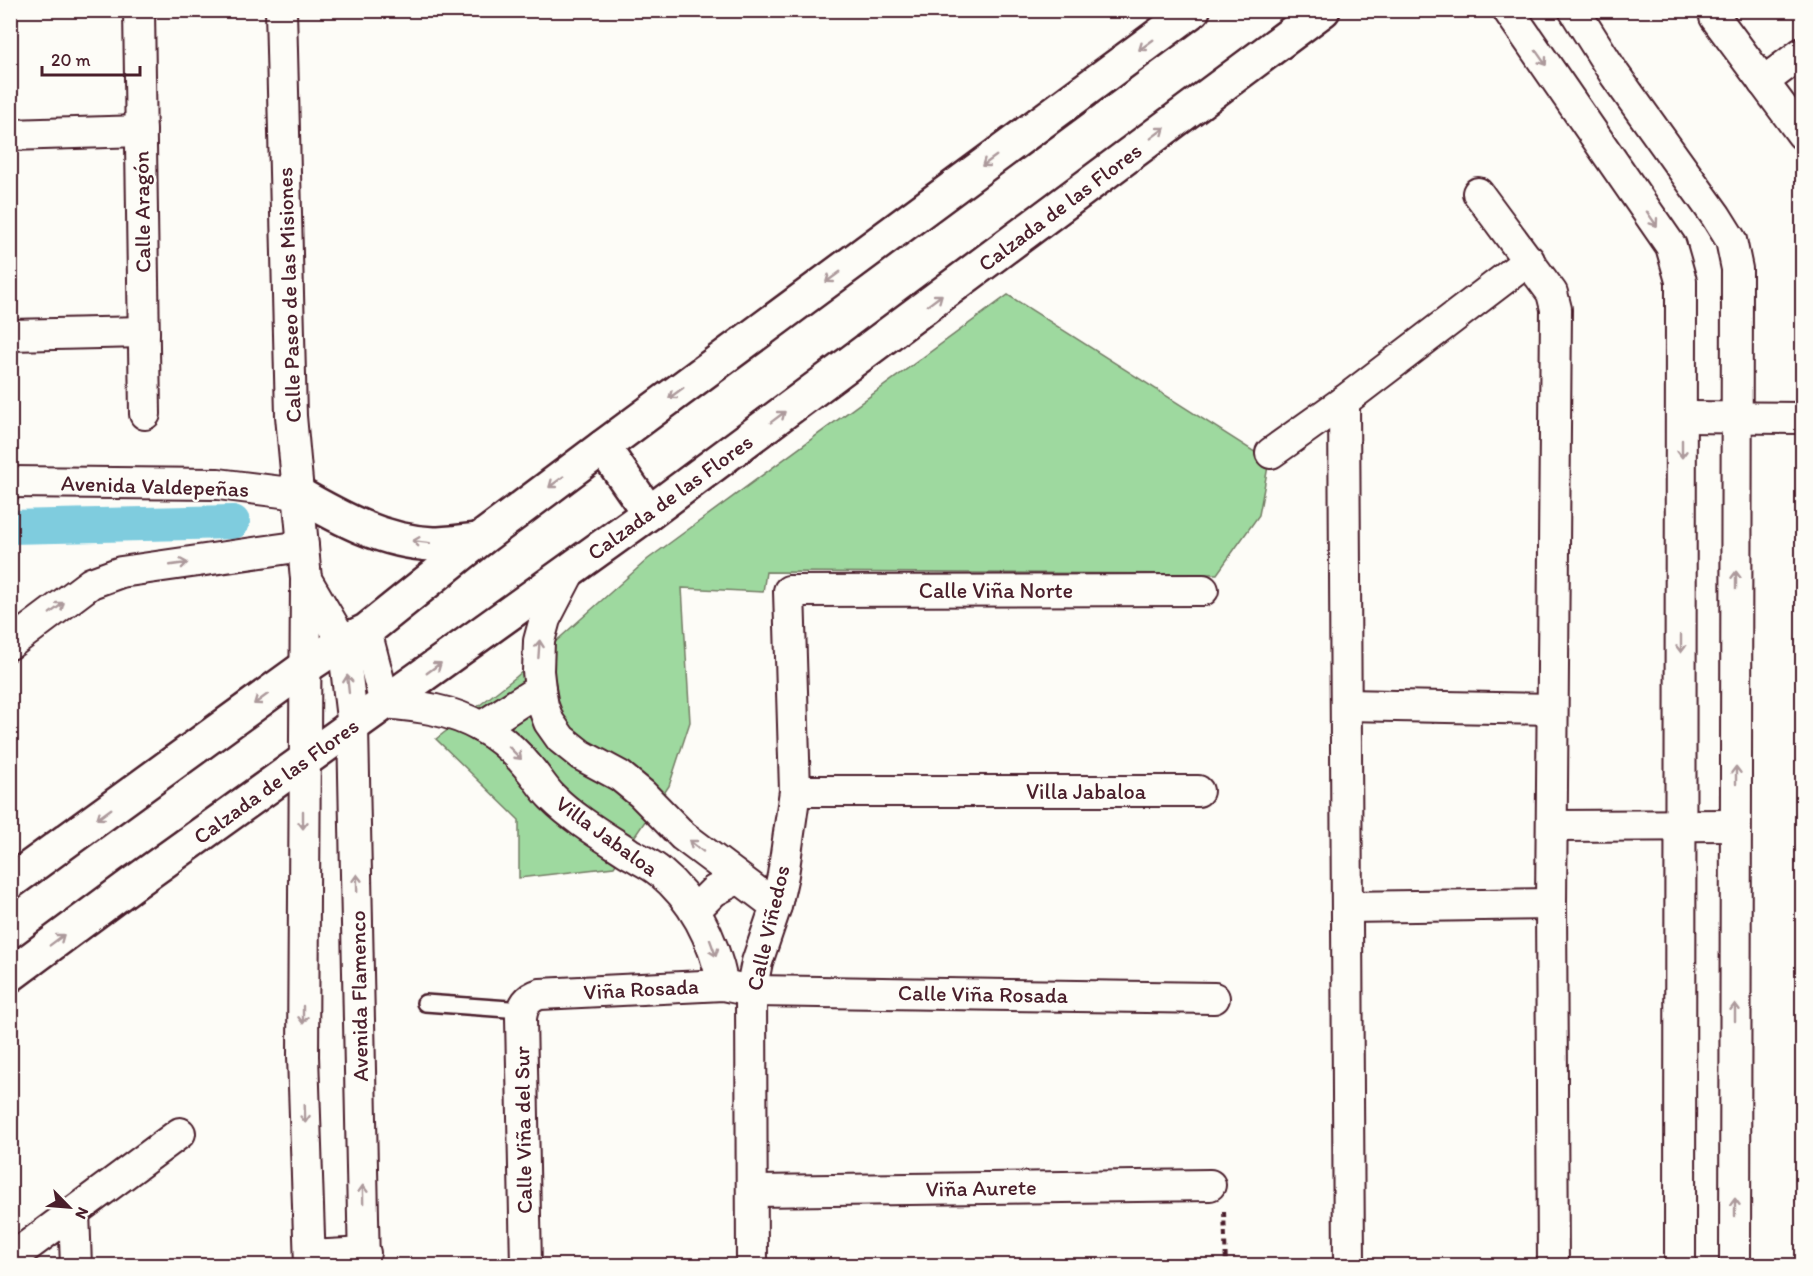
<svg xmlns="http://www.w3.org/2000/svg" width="1813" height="1276" viewBox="0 0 1813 1276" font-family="Itim,sans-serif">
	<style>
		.green { fill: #9ed99f; stroke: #747c65; stroke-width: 1.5 }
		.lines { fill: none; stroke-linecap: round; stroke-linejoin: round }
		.canal { stroke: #7fccde; stroke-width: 34 }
		.lane-casing { stroke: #4a1f2b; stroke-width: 20 }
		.street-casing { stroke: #4a1f2b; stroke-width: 34 }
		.secondary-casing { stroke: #4a1f2b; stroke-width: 38 }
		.path { stroke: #4a1f2b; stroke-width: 4; stroke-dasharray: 6 4.5; stroke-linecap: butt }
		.lane { stroke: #fdfcf7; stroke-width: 15 }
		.street { stroke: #fdfcf7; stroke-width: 30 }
		.secondary { stroke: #fdfcf7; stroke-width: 33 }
		.oneway { stroke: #ac999b }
		.labels { text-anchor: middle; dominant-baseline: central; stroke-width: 5; stroke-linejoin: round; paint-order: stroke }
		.street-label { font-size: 22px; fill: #4a1f2b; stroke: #fdfcf7 }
	</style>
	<rect width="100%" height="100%" fill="#fdfcf7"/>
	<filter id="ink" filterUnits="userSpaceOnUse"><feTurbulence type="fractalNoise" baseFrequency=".0167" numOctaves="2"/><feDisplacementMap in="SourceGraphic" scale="12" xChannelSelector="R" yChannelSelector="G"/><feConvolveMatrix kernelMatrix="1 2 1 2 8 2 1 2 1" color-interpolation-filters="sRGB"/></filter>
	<g filter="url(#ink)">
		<polygon class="green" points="1008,295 1269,461 1259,515 1217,574 766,572 763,592 682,588 690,722 669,786 614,867 519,878 519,820 436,739 516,677 648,559"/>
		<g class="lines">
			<polyline class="canal" points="10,527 233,522"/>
			<g class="lane-casing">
				<polyline id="lane" points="425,1003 522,1010"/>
			</g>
			<g class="street-casing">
				<g id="street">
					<polyline points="139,10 145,414"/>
					<polyline points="281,10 291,416 306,579 303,1056 310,1266"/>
					<polyline points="1508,10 1671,246 1681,281 1680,1266"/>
					<polyline points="1574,10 1615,75 1716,216 1731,240 1737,269 1735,1266"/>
					<polyline points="1715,17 1802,134"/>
					<polyline points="1763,82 1802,53"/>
					<polyline points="10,135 141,131"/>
					<polyline points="1478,193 1552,293 1556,309 1551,904 1553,1266"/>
					<polyline points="10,335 144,332"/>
					<polyline points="1344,401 1349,1266"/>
					<polyline points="1682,417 1802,418"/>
					<polyline points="1271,453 1344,401 1529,260"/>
					<polyline points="10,482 218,484 298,494"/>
					<polyline points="571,569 545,619 539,641 538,671 540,689 543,706 549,722 561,739 581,755 620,776 642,794 683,836 776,906"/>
					<polyline points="306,579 343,642 353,727 364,1266"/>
					<path d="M366 631 385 703C419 706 451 710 481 727 500 737 516 752 529 768 537 777 543 788 552 797 574 819 603 836 629 853 639 859 651 864 660 872 695 901 714 941 723 985"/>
					<polyline points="10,644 91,583 121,572 303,546"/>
					<polyline points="1346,705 1552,709"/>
					<polyline points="481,727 540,689"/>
					<polyline points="795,791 1198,791"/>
					<polyline points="1552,826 1735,825"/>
					<polyline points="1347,907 1551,904"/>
					<polyline points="695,910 714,891 737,879"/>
					<polyline points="752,1191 1210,1185"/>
					<polyline points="74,1212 76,1266"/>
					<polyline points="310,1256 365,1253"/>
					<polyline points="10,1259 180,1133"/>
					<path d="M526 1266 521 1018C523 1005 527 998 540 994L723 985 751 991 1214 998"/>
					<polyline points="752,1266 751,991 757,962 776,906 783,875 795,791 789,591 1203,590"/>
				</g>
			</g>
			<g class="secondary-casing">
				<g id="secondary">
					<polyline points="603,447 649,513"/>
					<path d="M298 494C340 518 383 542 433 544 448 544 464 541 479 540"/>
					<polyline points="10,882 304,668 343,642 366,631 479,540 603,447 1193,10"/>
					<polyline points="10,975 131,885 649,513 1323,10"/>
				</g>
			</g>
			<polyline class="path" points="1224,1211 1226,1266"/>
			<use href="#lane" class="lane"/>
			<use href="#street" class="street"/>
			<use href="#secondary" class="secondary"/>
		</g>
		<defs><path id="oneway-shaft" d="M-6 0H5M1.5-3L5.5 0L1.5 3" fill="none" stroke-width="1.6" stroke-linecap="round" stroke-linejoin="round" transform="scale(1.5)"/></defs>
		<g class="oneway">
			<use href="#oneway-shaft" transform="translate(1146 45) rotate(144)"/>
			<use href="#oneway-shaft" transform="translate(1541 58) rotate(55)"/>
			<use href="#oneway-shaft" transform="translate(1158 133) rotate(-37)"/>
			<use href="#oneway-shaft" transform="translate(989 161) rotate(144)"/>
			<use href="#oneway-shaft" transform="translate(1652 219) rotate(55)"/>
			<use href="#oneway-shaft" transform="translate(833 277) rotate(144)"/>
			<use href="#oneway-shaft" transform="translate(935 300) rotate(-37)"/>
			<use href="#oneway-shaft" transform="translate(676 393) rotate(144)"/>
			<use href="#oneway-shaft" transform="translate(778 417) rotate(-37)"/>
			<use href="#oneway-shaft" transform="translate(1682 449) rotate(90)"/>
			<use href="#oneway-shaft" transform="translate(556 482) rotate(143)"/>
			<use href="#oneway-shaft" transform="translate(421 542) rotate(-173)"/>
			<use href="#oneway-shaft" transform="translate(179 564) rotate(-8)"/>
			<use href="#oneway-shaft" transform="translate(1736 580) rotate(-90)"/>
			<use href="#oneway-shaft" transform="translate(57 608) rotate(-37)"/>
			<use href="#oneway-shaft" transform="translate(1681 644) rotate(90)"/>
			<use href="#oneway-shaft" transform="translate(539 649) rotate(-86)"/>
			<use href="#oneway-shaft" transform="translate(434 668) rotate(-36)"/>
			<use href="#oneway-shaft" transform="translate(348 684) rotate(-96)"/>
			<use href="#oneway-shaft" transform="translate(261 699) rotate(144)"/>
			<use href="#oneway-shaft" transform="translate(515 753) rotate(45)"/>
			<use href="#oneway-shaft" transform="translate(1736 775) rotate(-90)"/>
			<use href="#oneway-shaft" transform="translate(104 814) rotate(144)"/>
			<use href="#oneway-shaft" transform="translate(303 820) rotate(90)"/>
			<use href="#oneway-shaft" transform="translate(696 846) rotate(-142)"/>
			<use href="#oneway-shaft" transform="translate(357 883) rotate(-91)"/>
			<use href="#oneway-shaft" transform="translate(57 940) rotate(-37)"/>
			<use href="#oneway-shaft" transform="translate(713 948) rotate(70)"/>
			<use href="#oneway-shaft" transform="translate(1735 1012) rotate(-90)"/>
			<use href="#oneway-shaft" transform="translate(303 1015) rotate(90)"/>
			<use href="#oneway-shaft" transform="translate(305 1114) rotate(88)"/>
			<use href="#oneway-shaft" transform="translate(363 1194) rotate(-91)"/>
			<use href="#oneway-shaft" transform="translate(1735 1207) rotate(-90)"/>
		</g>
	</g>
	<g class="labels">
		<g class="street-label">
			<text transform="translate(1060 207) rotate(-37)">Calzada de las Flores</text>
			<text transform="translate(142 212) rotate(-91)">Calle Aragón</text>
			<text transform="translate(289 295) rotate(-92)">Calle Paseo de las Misiones</text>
			<text transform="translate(155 486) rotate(2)">Avenida Valdepeñas</text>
			<text transform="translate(670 497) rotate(-36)">Calzada de las Flores</text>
			<text x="996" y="590">Calle Viña Norte</text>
			<text transform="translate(276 781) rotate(-36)">Calzada de las Flores</text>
			<text x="1086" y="791">Villa Jabaloa</text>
			<text transform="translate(607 836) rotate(36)">Villa Jabaloa</text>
			<text transform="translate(768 928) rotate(-77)">Calle Viñedos</text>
			<text transform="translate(641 989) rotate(-3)">Viña Rosada</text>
			<text transform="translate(983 994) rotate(1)">Calle Viña Rosada</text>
			<text transform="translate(359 996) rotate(-91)">Avenida Flamenco</text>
			<text transform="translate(523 1130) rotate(-91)">Calle Viña del Sur</text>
			<text transform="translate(981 1188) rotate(-1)">Viña Aurete</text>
		</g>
	</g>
	<rect width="1813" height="1276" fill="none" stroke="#fdfcf7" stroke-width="36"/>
	<rect x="18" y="18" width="1777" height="1240" fill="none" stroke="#4a1f2b" stroke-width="2" filter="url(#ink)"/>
	<g transform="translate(69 1207) rotate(115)" stroke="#fdfcf7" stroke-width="4.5" paint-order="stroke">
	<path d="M0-4.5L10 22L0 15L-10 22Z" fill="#4a1f2b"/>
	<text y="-9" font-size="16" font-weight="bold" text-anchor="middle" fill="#4a1f2b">N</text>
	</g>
	<path d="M42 66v9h98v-9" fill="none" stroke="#4a1f2b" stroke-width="3"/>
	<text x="51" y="66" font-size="18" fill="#4a1f2b" stroke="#fdfcf7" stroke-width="4.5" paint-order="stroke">20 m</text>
</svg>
